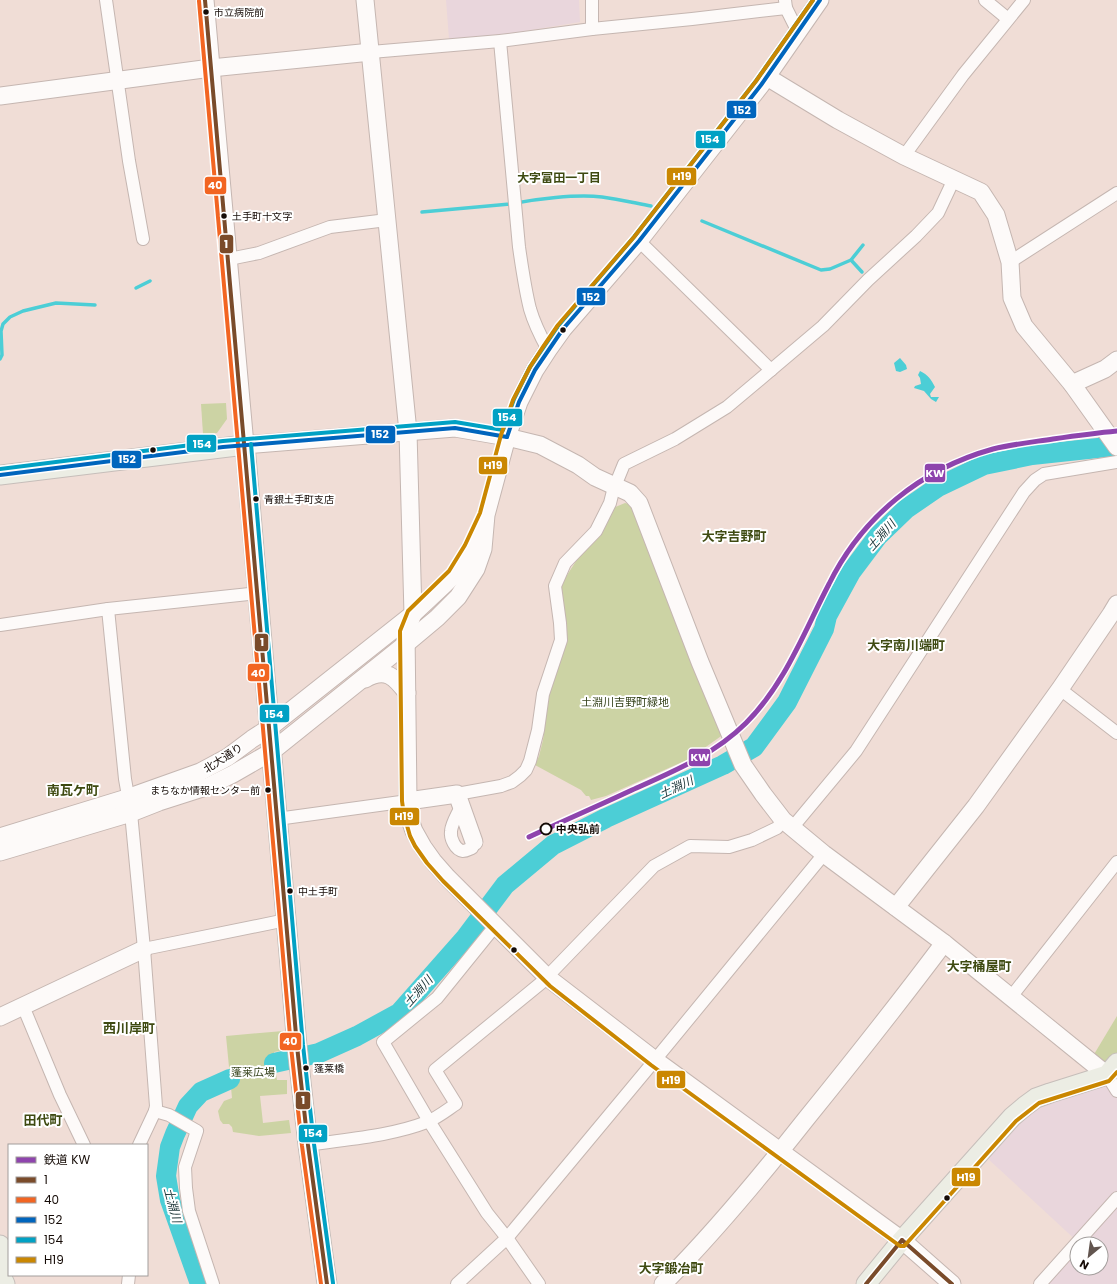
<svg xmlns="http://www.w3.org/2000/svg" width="1117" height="1284" viewBox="0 0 1117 1284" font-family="Poppins,'Noto Sans JP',sans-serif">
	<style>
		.education { fill: #e9d6dc }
		.green { fill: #ccd3a4 }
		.water { fill: #4cced6 }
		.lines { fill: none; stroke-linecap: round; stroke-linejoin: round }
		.stream { stroke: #4cced6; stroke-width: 3.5 }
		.river { stroke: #4cced6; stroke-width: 20 }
		.street-casing { stroke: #c5b6b1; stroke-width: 14 }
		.secondary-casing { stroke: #c5b6b1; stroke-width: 19 }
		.primary-casing { stroke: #c6beba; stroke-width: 21 }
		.street { stroke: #fdfaf9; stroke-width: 12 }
		.secondary { stroke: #fdfaf9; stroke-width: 17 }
		.primary { stroke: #ecede4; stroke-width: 19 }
		.bus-1-casing { stroke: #fff; stroke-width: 7 }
		.bus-2-casing { stroke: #fff; stroke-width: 7 }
		.bus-3-casing { stroke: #fff; stroke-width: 7 }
		.bus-4-casing { stroke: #fff; stroke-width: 7 }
		.bus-5-casing { stroke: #fff; stroke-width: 7 }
		.bus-1 { stroke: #7a4b2a; stroke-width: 4 }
		.bus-2 { stroke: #f26522; stroke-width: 4 }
		.bus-3 { stroke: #0065bd; stroke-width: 4 }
		.bus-4 { stroke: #01a1c4; stroke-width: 4 }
		.bus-5 { stroke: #ca8701; stroke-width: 4 }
		.rail-1-casing { stroke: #fff; stroke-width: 8 }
		.rail-1 { stroke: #8e44ad; stroke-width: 5 }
		.bus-dot { fill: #160c07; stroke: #fff; stroke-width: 1.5 }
		.stop-dot { fill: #fff; stroke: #160c07; stroke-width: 2 }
		.labels { text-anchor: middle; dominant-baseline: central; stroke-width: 4; stroke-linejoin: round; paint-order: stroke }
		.bus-label { font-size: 10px; fill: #160c07; stroke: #fff; text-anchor: start }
		.park-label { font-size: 11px; fill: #36431c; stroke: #fff }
		.street-label { font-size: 11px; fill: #160c07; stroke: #fff }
		.stop-label { font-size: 11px; font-weight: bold; fill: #160c07; stroke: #fff; text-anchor: start }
		.neighbourhood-label { font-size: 12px; font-weight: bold; fill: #3e4a11; stroke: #fff }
		.water-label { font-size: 12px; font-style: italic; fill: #193235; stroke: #fff }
		.quarter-label { font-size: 13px; font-weight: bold; fill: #3e4a11; stroke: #fff }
		.line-badge { stroke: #fff; stroke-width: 1.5 }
		.badge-label { font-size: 11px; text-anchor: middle; font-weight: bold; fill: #fff }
	</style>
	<rect width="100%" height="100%" fill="#f0ddd6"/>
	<g class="education">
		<polygon points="446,0 579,0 580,22 506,34 449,39"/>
		<polygon points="1117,1080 1117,1284 1047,1284 1077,1250 1077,1268 1101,1268 1101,1244 1080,1244 986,1157 1025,1116 1041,1105 1090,1090"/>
	</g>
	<g class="green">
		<polygon points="226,403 227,419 217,433 203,434 201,404"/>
		<polygon points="625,503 632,505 692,666 724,734 689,759 606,796 591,800 589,796 586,796 581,790 535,765 539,756 543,740 562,583 585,547 613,508"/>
		<polygon points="1117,1016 1117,1053 1106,1065 1093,1056"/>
		<polygon points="283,1031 284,1050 274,1052 274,1063 277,1080 287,1080 287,1094 260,1096 263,1123 289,1120 291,1133 259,1136 233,1132 232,1127 229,1124 223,1124 220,1120 218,1111 224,1101 232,1098 226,1036"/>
	</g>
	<g class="water">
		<polygon points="900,358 906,365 907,369 900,372 896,371 894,363"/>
		<path d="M920 371C928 375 931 379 935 387L930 394 931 397H939L936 402 931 399 924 391 914 388 915 386 921 384 920 378 918 375Z"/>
	</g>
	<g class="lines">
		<g class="stream">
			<path d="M422 212 510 204C535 199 576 194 602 197 618 199 635 203 651 206"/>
			<polyline points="702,221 821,270 830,269 851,260 863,245"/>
			<polyline points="851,260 862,272"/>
			<polyline points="136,288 150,281"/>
			<polyline points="0,359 2,355 1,331 3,324 10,317 23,311 56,303 95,305"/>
		</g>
		<g class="river">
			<polyline points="274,1063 319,1053 357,1036 399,1013 466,937 505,885 553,845 606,818 723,765 754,747 787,702 824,629 827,616 851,572 878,536 906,509 938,487 984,465 1032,455 1117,446"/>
			<polyline points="200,1284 170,1200 166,1176 170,1147 175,1134 188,1106 201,1092 230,1079"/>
		</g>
		<g class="street-casing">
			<g id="street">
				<polyline points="106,0 129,161 143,239"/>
				<polyline points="592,0 592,29"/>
				<polyline points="785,0 786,8 798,32"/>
				<polyline points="985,0 1008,19"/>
				<path d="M500 41 519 247C522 268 525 289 530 309 534 323 541 337 548 350"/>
				<polyline points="371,52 500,41 592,29 692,19 786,8"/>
				<polyline points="904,156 963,75 1024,0"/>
				<polyline points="639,241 771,370"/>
				<polyline points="229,259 259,253 330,227 387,220"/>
				<polyline points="1010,262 1117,193"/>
				<polyline points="108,609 125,779 131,813 144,949 156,1106 155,1111 139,1145"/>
				<polyline points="0,625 108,609 258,593"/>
				<polyline points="1060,689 1117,733"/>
				<polyline points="457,794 501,786 512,782 520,776 526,770 530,761 538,730 543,694 561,640 560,623 555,586 565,563 596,531 610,503 613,491 624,464 675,439 727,407 771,370 823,326 868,280 916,236 938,213 954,179"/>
				<path d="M461 806C458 814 452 822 451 831 450 838 455 850 463 851 467 851 469 849 472 848L474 842"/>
				<polyline points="277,819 408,801"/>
				<polyline points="792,828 856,751 1024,492 1035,480 1044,474 1117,462"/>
				<polyline points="496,925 437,998 383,1042 429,1121 487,1213 507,1238 539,1284"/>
				<polyline points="144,949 286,920"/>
				<polyline points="1011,997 1117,862"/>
				<polyline points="23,1006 60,1095 84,1145"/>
				<polyline points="1113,1073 1107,1075 1117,1091"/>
				<polyline points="155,1111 169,1115 197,1131 185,1167 186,1188 189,1211 213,1284"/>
				<path d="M308 1145C347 1139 391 1136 427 1122 437 1118 447 1110 456 1104L435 1070 541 983 654 866 690 846 729 847 752 840 777 828 783 820"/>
				<polyline points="128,1284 129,1275"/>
				<polyline points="457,1284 507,1238 655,1060 824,854"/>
				<polyline points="1040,1284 1117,1198"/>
			</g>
		</g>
		<g class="secondary-casing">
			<g id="secondary">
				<polyline points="205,0 245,445 455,428 507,437 540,445 578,465 595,477 630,493 639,503 700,662 743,765 763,794 783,820 824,854 944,943 1107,1075"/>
				<polyline points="365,0 408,432 413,614 406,631 408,801 409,817 414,831 423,847 433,861 447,877 547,977 655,1060 902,1240 952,1284"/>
				<polyline points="767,77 838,120 904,156 981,192 996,215 1010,262 1012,298 1024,326 1072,384 1117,447"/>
				<polyline points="0,96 211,68 371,52"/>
				<polyline points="1072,384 1105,369 1117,360"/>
				<path d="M365 679C386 667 395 677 407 693"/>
				<polyline points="408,801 457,794 474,842"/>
				<polyline points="0,837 127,798 200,772 228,757 252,739 269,728 413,614 445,584 454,575 463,562 480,529"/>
				<polyline points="0,852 131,813 159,802 209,786 233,774 271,752 407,643 437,618 458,597 476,569 483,549 486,515 507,437 519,402 535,370 548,350 563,329 639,241 761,85 820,0"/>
				<polyline points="896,907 976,806 1060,689 1111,614 1117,604"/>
				<polyline points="0,1017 144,949"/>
				<path d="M663 1284C714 1233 761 1176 806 1119 853 1061 899 1003 944 943"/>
			</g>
		</g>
		<g class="primary-casing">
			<g id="primary">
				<polyline points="0,475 245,445 297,1046 308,1145 327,1284"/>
				<polyline points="0,1245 9,1264"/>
				<polyline points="0,1273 5,1284"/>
				<polyline points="866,1284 902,1240 944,1193 1012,1117 1025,1106 1036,1098 1050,1093 1107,1075 1117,1063"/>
			</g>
		</g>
		<use href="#street" class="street"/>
		<use href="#secondary" class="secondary"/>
		<use href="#primary" class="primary"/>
		<g class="bus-1-casing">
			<g id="bus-1">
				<polyline points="205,0 297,1046 308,1145 327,1284"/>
				<polyline points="902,1240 952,1284"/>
				<polyline points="866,1284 902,1240"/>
			</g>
		</g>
		<g class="bus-2-casing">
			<polyline id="bus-2" points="199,1 291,1047 302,1146 321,1284"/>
		</g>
		<g class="bus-3-casing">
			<g id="bus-3">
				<polyline points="507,437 519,402 535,370 563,329 639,241 761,85 820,0"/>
				<polyline points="0,475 223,447 455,428 507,437"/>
			</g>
		</g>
		<g class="bus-4-casing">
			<g id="bus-4">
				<polyline points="251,444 303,1045 314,1144 333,1283"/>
				<polyline points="0,469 223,441 455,422 503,430 514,399 530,367 558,326 634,237 756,81 813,0"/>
			</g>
		</g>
		<g class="bus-5-casing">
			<polyline id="bus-5" points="813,0 756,81 634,237 558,325 543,347 530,367 513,400 501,435 480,513 465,545 449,571 408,611 400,631 402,801 404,815 410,836 415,846 427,863 443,881 550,986 651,1065 900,1246 904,1246 906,1244 1016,1121 1039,1103 1109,1081 1117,1072"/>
		</g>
		<use href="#bus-1" class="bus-1"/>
		<use href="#bus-2" class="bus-2"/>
		<use href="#bus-3" class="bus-3"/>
		<use href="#bus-4" class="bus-4"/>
		<use href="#bus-5" class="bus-5"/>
		<g class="rail-1-casing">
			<path id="rail-1" d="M529 837C563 821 598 806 632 790 672 772 714 755 746 723 785 684 804 632 829 584 862 517 921 469 993 449 1013 444 1033 442 1053 439 1074 436 1096 433 1117 431"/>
		</g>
		<use href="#rail-1" class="rail-1"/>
	</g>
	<g class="bus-dot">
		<circle cx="206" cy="12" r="3.5"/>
		<circle cx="224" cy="216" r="3.5"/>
		<circle cx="563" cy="330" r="3.5"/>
		<circle cx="153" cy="450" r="3.5"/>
		<circle cx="256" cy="499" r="3.5"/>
		<circle cx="268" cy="790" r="3.5"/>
		<circle cx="290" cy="891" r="3.5"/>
		<circle cx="514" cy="950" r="3.5"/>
		<circle cx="306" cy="1068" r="3.5"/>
		<circle cx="947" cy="1198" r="3.5"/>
	</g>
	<circle class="stop-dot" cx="546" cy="829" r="5.5"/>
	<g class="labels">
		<g class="bus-label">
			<text x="214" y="12">市立病院前</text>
			<text x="232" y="216">土手町十文字</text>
			<text x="264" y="499">青銀土手町支店</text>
			<text x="260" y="790" text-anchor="end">まちなか情報センター前</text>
			<text x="298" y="891">中土手町</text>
			<text x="314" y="1068">蓬莱橋</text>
		</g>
		<g class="park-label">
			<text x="625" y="702">土淵川吉野町緑地</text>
			<text x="253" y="1072">蓬莱広場</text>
		</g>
		<g class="street-label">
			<text transform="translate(223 758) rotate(-33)">北大通り</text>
		</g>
		<g class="stop-label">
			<text x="556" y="829">中央弘前</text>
		</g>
		<g class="neighbourhood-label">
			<text x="559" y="177">大字富田一丁目</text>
		</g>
		<g class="water-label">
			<text transform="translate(881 535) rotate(-48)">土淵川</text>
			<text transform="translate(676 787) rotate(-25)">土淵川</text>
			<text transform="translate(418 991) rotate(-48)">土淵川</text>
			<text transform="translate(173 1205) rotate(75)">土淵川</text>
		</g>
		<g class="quarter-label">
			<text x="734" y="536">大字吉野町</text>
			<text x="906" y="645">大字南川端町</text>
			<text x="73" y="790">南瓦ケ町</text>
			<text x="979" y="966">大字桶屋町</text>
			<text x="129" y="1028">西川岸町</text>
			<text x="43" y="1120">田代町</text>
			<text x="671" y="1268">大字鍛冶町</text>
		</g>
	</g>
	<g class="line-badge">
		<rect x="726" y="100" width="31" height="19" rx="4" fill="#0065bd"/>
		<rect x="695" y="130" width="31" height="19" rx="4" fill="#01a1c4"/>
		<rect x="666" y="167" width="31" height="19" rx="4" fill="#ca8701"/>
		<rect x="204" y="176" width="23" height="19" rx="4" fill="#f26522"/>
		<rect x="219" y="234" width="15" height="20" rx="4" fill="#7a4b2a"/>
		<rect x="576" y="287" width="30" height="19" rx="4" fill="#0065bd"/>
		<rect x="492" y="408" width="31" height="19" rx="4" fill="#01a1c4"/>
		<rect x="365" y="425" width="31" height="19" rx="4" fill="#0065bd"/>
		<rect x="186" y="434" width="31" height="19" rx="4" fill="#01a1c4"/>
		<rect x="111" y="450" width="31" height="19" rx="4" fill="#0065bd"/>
		<rect x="478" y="456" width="30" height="19" rx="4" fill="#ca8701"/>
		<rect x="924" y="463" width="22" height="20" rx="4" fill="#8e44ad"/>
		<rect x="254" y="633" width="15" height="19" rx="4" fill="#7a4b2a"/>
		<rect x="247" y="663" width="23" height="19" rx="4" fill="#f26522"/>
		<rect x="259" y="704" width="31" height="19" rx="4" fill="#01a1c4"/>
		<rect x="688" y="748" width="23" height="19" rx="4" fill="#8e44ad"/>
		<rect x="389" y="807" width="31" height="19" rx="4" fill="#ca8701"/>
		<rect x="279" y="1032" width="23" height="19" rx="4" fill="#f26522"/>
		<rect x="656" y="1070" width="30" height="19" rx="4" fill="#ca8701"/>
		<rect x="295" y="1091" width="16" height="19" rx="4" fill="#7a4b2a"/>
		<rect x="298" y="1124" width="30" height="19" rx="4" fill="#01a1c4"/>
		<rect x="951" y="1167" width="30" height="20" rx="4" fill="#ca8701"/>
	</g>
	<g class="badge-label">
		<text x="742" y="114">152</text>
		<text x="710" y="143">154</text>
		<text x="682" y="180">H19</text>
		<text x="215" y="189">40</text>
		<text x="226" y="248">1</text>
		<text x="591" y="301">152</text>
		<text x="507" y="421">154</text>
		<text x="380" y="438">152</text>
		<text x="202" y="448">154</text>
		<text x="127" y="463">152</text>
		<text x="493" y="469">H19</text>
		<text x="935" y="477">KW</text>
		<text x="262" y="646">1</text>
		<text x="258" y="677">40</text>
		<text x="274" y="718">154</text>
		<text x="700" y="761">KW</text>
		<text x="404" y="820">H19</text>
		<text x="290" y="1045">40</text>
		<text x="671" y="1084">H19</text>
		<text x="303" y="1104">1</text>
		<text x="313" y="1137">154</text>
		<text x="966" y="1181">H19</text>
	</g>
	<rect x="8" y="1144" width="140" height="132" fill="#ffffff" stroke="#a29e9c"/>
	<rect x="16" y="1157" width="20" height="6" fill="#8e44ad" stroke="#a29e9c"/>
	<text x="44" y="1164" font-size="12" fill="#160c07">鉄道 KW</text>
	<rect x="16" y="1177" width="20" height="6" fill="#7a4b2a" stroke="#a29e9c"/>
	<text x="44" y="1184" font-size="12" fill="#160c07">1</text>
	<rect x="16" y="1197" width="20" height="6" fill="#f26522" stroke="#a29e9c"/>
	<text x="44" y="1204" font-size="12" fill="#160c07">40</text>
	<rect x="16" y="1217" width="20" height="6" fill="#0065bd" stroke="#a29e9c"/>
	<text x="44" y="1224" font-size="12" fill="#160c07">152</text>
	<rect x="16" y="1237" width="20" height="6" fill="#01a1c4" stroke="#a29e9c"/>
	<text x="44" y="1244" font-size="12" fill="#160c07">154</text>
	<rect x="16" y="1257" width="20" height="6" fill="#ca8701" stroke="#a29e9c"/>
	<text x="44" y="1264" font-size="12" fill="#160c07">H19</text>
	<g transform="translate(1089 1256) rotate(209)"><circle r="19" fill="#ffffff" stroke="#a29e9c"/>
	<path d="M0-3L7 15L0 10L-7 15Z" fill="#62554f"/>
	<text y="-6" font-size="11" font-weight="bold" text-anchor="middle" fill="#160c07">N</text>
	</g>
</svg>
